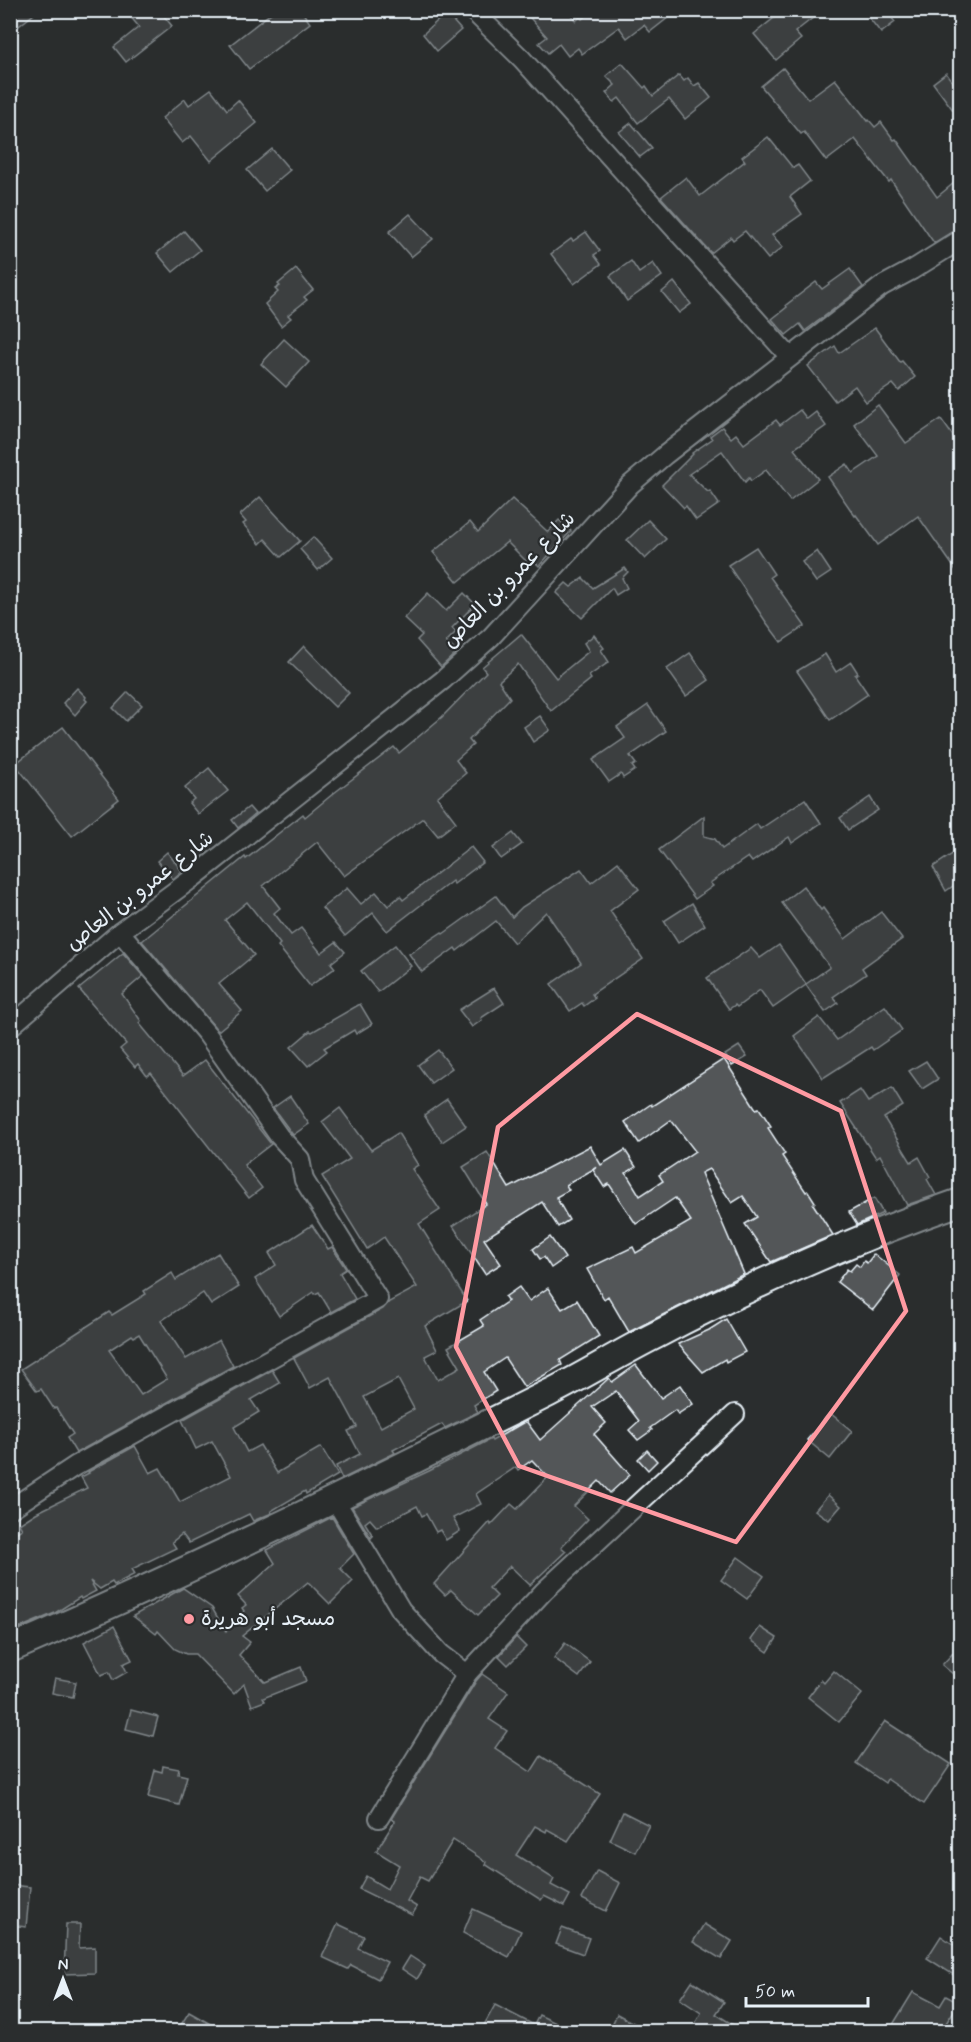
<svg xmlns="http://www.w3.org/2000/svg" width="971" height="2042" viewBox="0 0 971 2042" font-family="Mynerve,'Playpen Sans Arabic',sans-serif">
	<style>
		.building { fill: #535759; stroke: #e8f1f8; stroke-width: 1.5; fill-rule: evenodd }
		.lines { fill: none; stroke-linecap: round; stroke-linejoin: round }
		.street-casing { stroke: #e8f1f8; stroke-width: 22 }
		.secondary-casing { stroke: #e8f1f8; stroke-width: 30 }
		.street { stroke: #2a2d2e; stroke-width: 18 }
		.secondary { stroke: #2a2d2e; stroke-width: 26 }
		.marked { fill: none; stroke: #ff9aa2; stroke-width: 4.5; stroke-linejoin: round }
		.poi-dot { fill: #ff9aa2; stroke: #2a2d2e; stroke-width: 2 }
		.labels { text-anchor: middle; dominant-baseline: central; stroke-width: 4.5; stroke-linejoin: round; paint-order: stroke }
		.street-label { font-size: 21px; fill: #e8f1f8; stroke: #2a2d2e }
		.poi-label { font-size: 21px; fill: #e8f1f8; stroke: #2a2d2e; text-anchor: start }
	</style>
	<rect width="100%" height="100%" fill="#2a2d2e"/>
	<filter id="ink" filterUnits="userSpaceOnUse"><feTurbulence type="fractalNoise" baseFrequency=".0167" numOctaves="2"/><feDisplacementMap in="SourceGraphic" scale="12" xChannelSelector="R" yChannelSelector="G"/><feConvolveMatrix kernelMatrix="1 2 1 2 8 2 1 2 1" color-interpolation-filters="sRGB"/></filter>
	<g filter="url(#ink)">
		<g class="building">
			<polygon points="10,10 39,10 10,33"/>
			<polygon points="125,10 159,10 172,26 126,62 114,47 139,27"/>
			<polygon points="275,10 301,10 310,23 249,69 230,45"/>
			<polygon points="523,10 567,10 576,21 580,17 582,19 593,10 678,10 650,32 644,25 627,38 619,27 582,54 578,48 568,56 559,44 548,53 539,43 547,37"/>
			<polygon points="784,10 823,10 795,32 801,39 776,60 754,34"/>
			<polygon points="863,10 886,10 895,22 881,33"/>
			<polygon points="446,13 461,30 437,51 423,34"/>
			<polygon points="622,63 644,88 646,86 653,96 679,75 684,81 688,78 694,86 699,83 711,98 685,119 669,99 638,123 619,98 614,102 606,93 615,85 606,76"/>
			<polygon points="783,68 808,99 835,79 868,121 869,120 875,127 881,122 894,140 896,139 937,197 960,178 960,227 934,243 891,180 889,182 855,139 826,161 804,132 801,134 761,86"/>
			<polygon points="946,73 960,92 960,104 953,110 933,83"/>
			<polygon points="211,89 227,110 238,100 257,123 211,161 191,136 182,143 162,118 185,99 189,105"/>
			<polygon points="631,123 652,148 640,157 619,132"/>
			<polygon points="768,137 793,168 798,165 810,181 790,197 802,214 772,235 783,247 768,259 745,231 733,240 731,237 711,253 661,197 686,177 700,196 745,161 742,157"/>
			<polygon points="272,149 290,170 265,191 247,170"/>
			<polygon points="410,214 433,239 411,257 389,232"/>
			<polygon points="184,231 200,250 173,272 157,253"/>
			<polygon points="586,232 600,251 594,255 601,264 574,284 551,254 571,239 573,241"/>
			<polygon points="631,261 639,273 653,263 662,276 627,301 610,276"/>
			<polygon points="296,269 313,290 304,297 307,300 288,315 291,318 281,326 265,304 278,292 275,289 280,286 278,284"/>
			<polygon points="850,269 863,287 805,331 800,324 786,335 772,319 787,307 786,305 816,282 822,289"/>
			<polygon points="674,282 691,304 679,313 662,292"/>
			<polygon points="875,328 900,362 902,361 915,377 899,391 893,384 866,402 855,386 835,401 808,366 835,346 839,353"/>
			<polygon points="284,339 309,362 286,387 261,364"/>
			<polygon points="878,405 906,443 941,419 960,446 960,576 918,516 878,545 856,515 855,516 828,477 847,464 853,473 878,456 854,424"/>
			<polygon points="800,410 807,419 816,412 826,426 794,449 818,479 790,501 766,470 751,481 749,478 745,482 722,451 689,474 708,492 710,491 719,504 696,520 686,506 684,508 662,485 693,454 692,453 712,439 710,436 722,427 731,438 736,434 744,444 776,420 780,425"/>
			<polygon points="260,497 300,541 281,557 265,539 260,544 243,524 246,522 240,515"/>
			<polygon points="512,499 548,532 559,520 571,531 539,566 533,560 529,564 507,542 458,582 433,552 470,522 478,532"/>
			<polygon points="648,520 666,539 645,559 627,540"/>
			<polygon points="313,537 332,558 318,570 300,549"/>
			<polygon points="756,547 774,574 770,577 805,626 781,642 766,622 728,565"/>
			<polygon points="817,551 831,572 816,582 802,562"/>
			<polygon points="625,568 628,572 622,578 627,588 616,595 612,588 582,618 556,593 566,583 571,587 583,578 593,588"/>
			<polygon points="428,593 446,611 464,593 475,604 452,628 456,632 446,642 457,652 441,667 417,640 422,635 404,618"/>
			<polygon points="521,634 556,678 589,651 584,643 594,635 604,648 601,650 609,662 589,676 591,679 551,711 518,664 499,681 510,698 469,740 473,745 456,760 466,773 437,797 456,822 438,836 423,818 344,876 317,842 263,886 280,908 274,913 291,935 301,928 321,953 336,942 345,952 331,963 335,968 310,986 278,946 280,944 247,902 225,920 254,955 219,984 242,1011 218,1031 142,941 245,857 246,859 303,814 305,817 334,793 394,747 399,753 442,717 486,672 482,667"/>
			<polygon points="304,646 349,693 335,707 289,662"/>
			<polygon points="690,653 709,680 686,696 667,669"/>
			<polygon points="825,654 836,672 851,662 858,673 855,675 868,694 830,720 797,671"/>
			<polygon points="77,688 86,697 85,699 87,701 75,715 63,703"/>
			<polygon points="128,692 142,705 126,721 113,708"/>
			<polygon points="648,705 666,731 630,756 636,764 632,766 635,770 623,778 621,774 609,782 593,760 625,738 617,727"/>
			<polygon points="540,716 550,730 533,742 524,727"/>
			<polygon points="63,727 119,799 72,836 15,764"/>
			<polygon points="209,768 228,791 198,814 189,803 194,799 185,788"/>
			<polygon points="870,797 878,810 848,830 840,818"/>
			<polygon points="805,799 821,823 792,843 789,837 752,862 748,857 710,883 713,886 695,899 659,850 704,816 704,836 715,839 722,849 757,824 760,829"/>
			<polygon points="249,807 255,814 238,828 232,820"/>
			<polygon points="513,833 522,844 501,859 493,848"/>
			<polygon points="471,847 483,862 454,884 452,881 387,931 373,913 345,936 322,908 347,888 361,904 376,892 388,906 400,896 403,900"/>
			<polygon points="960,849 960,881 946,891 933,867"/>
			<polygon points="167,852 182,871 173,879 157,861"/>
			<polygon points="618,862 639,889 610,911 643,959 592,994 595,998 584,1006 582,1003 570,1011 551,984 581,963 546,912 514,943 496,921 457,951 455,948 422,972 409,954 442,932 443,934 496,896 512,917 522,907 581,869 591,883"/>
			<polygon points="803,886 821,910 823,908 845,939 881,912 902,939 862,968 866,974 833,997 838,1003 825,1012 806,985 773,1008 760,990 737,1007 735,1005 729,1009 707,978 751,948 760,958 779,945 806,984 830,967 782,903"/>
			<polygon points="692,903 705,925 678,943 664,921"/>
			<polygon points="395,945 411,966 378,992 361,971"/>
			<polygon points="123,953 143,976 122,994 141,1021 139,1023 183,1076 205,1060 271,1144 244,1165 262,1188 249,1198 151,1073 147,1076 138,1064 135,1067 120,1049 126,1044 79,989"/>
			<polygon points="494,988 504,1003 481,1018 482,1020 472,1027 459,1010"/>
			<polygon points="360,1004 372,1024 356,1034 354,1030 324,1048 327,1051 308,1066 291,1047 310,1031 312,1032"/>
			<polygon points="885,1006 902,1030 873,1050 871,1047 823,1078 794,1036 819,1017 837,1040"/>
			<polygon points="739,1046 747,1057 732,1066 725,1055"/>
			<polygon points="438,1050 452,1068 431,1083 418,1065"/>
			<polygon points="724,1059 756,1109 759,1108 771,1126 768,1128 785,1154 782,1156 806,1192 808,1191 815,1202 813,1204 833,1235 771,1262 745,1224 757,1217 743,1196 732,1203 709,1169 701,1173 744,1274 629,1332 608,1296 604,1299 587,1269 633,1247 636,1253 691,1221 675,1198 636,1224 609,1184 604,1187 593,1170 597,1167 566,1185 569,1190 556,1197 569,1220 558,1227 542,1202 484,1239 501,1264 485,1274 453,1226 486,1204 463,1167 487,1152 509,1188 590,1146 601,1165 625,1150 636,1167 626,1173 640,1196 663,1181 659,1175 695,1151 671,1120 639,1143 625,1122 651,1104 652,1106"/>
			<polygon points="926,1061 938,1079 922,1089 909,1071"/>
			<polygon points="892,1088 903,1106 884,1118 911,1162 919,1157 930,1177 927,1179 936,1195 907,1205 880,1155 876,1158 840,1103 860,1090 868,1102"/>
			<polygon points="290,1096 309,1124 293,1135 273,1108"/>
			<polygon points="447,1099 466,1126 442,1142 424,1115"/>
			<path d="M340 1108 371 1150 398 1133 418 1165 412 1169 440 1210 419 1224 467 1301 425 1326 437 1350 425 1356 438 1380 460 1367 448 1347 484 1326 480 1320 508 1301 505 1297 519 1287 529 1301 548 1288 562 1309 577 1300 599 1336 560 1360 562 1365 524 1387 505 1358 484 1372 496 1391 474 1405 478 1412 445 1428 442 1424 393 1450 395 1453 342 1479 336 1466 360 1454 348 1431 357 1427 330 1377 310 1388 294 1358 383 1309 389 1302 417 1287 384 1237 367 1249 322 1176 350 1159 322 1122ZM398 1379 414 1409 381 1427 364 1397Z"/>
			<polygon points="874,1198 883,1213 857,1225 849,1212"/>
			<polygon points="312,1225 328,1249 332,1247 346,1269 340,1273 355,1299 331,1312 319,1292 315,1294 314,1292 279,1316 255,1279 276,1265 269,1253"/>
			<polygon points="550,1237 565,1258 551,1268 544,1257 540,1259 533,1249"/>
			<path d="M218 1253 239 1287 211 1305 203 1293 161 1321 186 1359 219 1340 233 1366 76 1453 67 1438 73 1434 56 1408 54 1409 41 1389 37 1391 21 1369 109 1312 112 1315 146 1294 144 1291 172 1273 176 1280ZM139 1334 167 1379 141 1395 109 1350 132 1335 134 1337Z"/>
			<polygon points="874,1254 900,1275 873,1310 837,1282 847,1269 850,1271 856,1264 860,1267 864,1261 867,1263"/>
			<polygon points="726,1319 745,1352 726,1362 725,1359 703,1372 678,1344 709,1330"/>
			<polygon points="636,1365 661,1398 680,1385 693,1404 678,1414 675,1410 650,1428 652,1430 638,1440 629,1430 639,1421 616,1391 592,1407 606,1423 594,1434 630,1475 610,1493 599,1481 574,1506 588,1519 561,1547 566,1551 530,1585 510,1566 489,1588 497,1596 478,1615 451,1590 445,1595 434,1584 490,1522 491,1525 511,1504 517,1509 548,1477 532,1460 518,1470 516,1467 476,1494 481,1504 453,1518 460,1531 446,1540 440,1530 436,1532 426,1514 422,1516 417,1506 377,1527 370,1519 365,1523 373,1536 371,1538 352,1507 429,1471 491,1439 492,1441 526,1421 540,1440 609,1378 612,1382"/>
			<polygon points="272,1370 280,1383 251,1400 259,1412 234,1427 247,1452 260,1445 277,1473 321,1447 338,1475 306,1494 305,1491 271,1511 272,1513 253,1521 249,1514 189,1543 182,1534 172,1542 176,1548 132,1569 135,1574 114,1585 112,1582 100,1589 90,1581 96,1591 81,1599 80,1597 55,1613 10,1632 10,1536 22,1529 19,1524 36,1513 87,1488 81,1477 89,1473 88,1472 135,1446 150,1473 160,1468 180,1502 231,1476 212,1441 196,1449 182,1420"/>
			<polygon points="830,1413 852,1431 830,1459 807,1440"/>
			<polygon points="647,1450 657,1461 648,1470 638,1459"/>
			<polygon points="828,1495 841,1506 829,1520 815,1510"/>
			<polygon points="332,1517 354,1554 340,1568 353,1581 330,1604 308,1582 242,1636 250,1642 239,1655 265,1682 301,1667 306,1681 263,1698 265,1701 252,1706 244,1684 234,1694 195,1654 186,1654 175,1649 158,1631 156,1634 133,1616 183,1588 212,1608 226,1632 244,1611 242,1608 246,1605 238,1596 275,1563 267,1550"/>
			<polygon points="738,1557 764,1576 747,1599 721,1580"/>
			<polygon points="114,1626 132,1660 123,1664 127,1672 113,1680 109,1672 101,1675 84,1642"/>
			<polygon points="760,1627 777,1638 768,1652 751,1640"/>
			<polygon points="516,1637 526,1647 508,1665 499,1656"/>
			<polygon points="565,1643 590,1662 579,1677 554,1658"/>
			<polygon points="953,1653 960,1659 960,1665 953,1674 942,1665"/>
			<polygon points="834,1671 862,1694 839,1722 808,1697 821,1680 824,1683"/>
			<polygon points="482,1674 508,1692 489,1719 507,1731 495,1748 531,1772 541,1756 600,1794 568,1841 547,1829 546,1832 535,1826 516,1855 554,1879 551,1885 570,1895 564,1906 544,1896 541,1900 485,1864 486,1862 453,1840 428,1881 420,1877 407,1901 417,1907 412,1915 359,1889 366,1876 387,1889 399,1865 376,1851 395,1821 391,1819 476,1681"/>
			<polygon points="55,1678 76,1682 73,1697 52,1693"/>
			<polygon points="131,1710 158,1717 153,1736 126,1729"/>
			<polygon points="885,1721 951,1764 924,1804 887,1779 885,1783 856,1763"/>
			<polygon points="163,1766 179,1769 178,1774 187,1776 179,1805 148,1797 155,1770 162,1772"/>
			<polygon points="623,1812 649,1825 635,1852 610,1840"/>
			<polygon points="597,1871 620,1883 606,1911 582,1899"/>
			<polygon points="10,1885 30,1887 26,1927 10,1925"/>
			<polygon points="473,1909 521,1931 509,1957 463,1933"/>
			<polygon points="66,1924 80,1924 79,1948 95,1947 95,1973 64,1974"/>
			<polygon points="338,1924 364,1936 358,1948 387,1962 378,1979 351,1965 348,1969 322,1957"/>
			<polygon points="704,1924 732,1941 721,1959 693,1942"/>
			<polygon points="562,1928 589,1938 583,1954 556,1944"/>
			<polygon points="941,1936 960,1949 960,1979 927,1958"/>
			<polygon points="410,1956 425,1966 417,1979 402,1969"/>
			<polygon points="692,1981 724,2002 716,2014 743,2031 691,2031 701,2013 680,1999"/>
			<polygon points="913,1992 940,2006 946,1996 959,2003 941,2031 889,2031"/>
			<polygon points="495,2005 534,2025 539,2015 573,2031 493,2031 483,2027"/>
			<polygon points="189,2012 223,2031 177,2031"/>
			<polygon points="617,2014 648,2031 619,2031 611,2027"/>
		</g>
		<g class="lines">
			<g class="street-casing">
				<g id="street">
					<polyline points="472,10 522,59 789,356"/>
					<polyline points="10,1027 120,932 194,877 443,680 491,637 630,485 665,455 882,286 912,270 960,240"/>
					<polyline points="335,1500 401,1610 441,1654 467,1674"/>
					<polyline points="10,1509 75,1466 378,1299 304,1180 300,1159 279,1136 207,1034 120,932"/>
					<polyline points="379,1818 467,1674 544,1591 735,1414"/>
				</g>
			</g>
			<g class="secondary-casing">
				<path id="secondary" d="M10 1649C193 1570 371 1482 549 1393 585 1375 620 1353 656 1335 754 1284 856 1238 960 1202"/>
			</g>
			<use href="#street" class="street"/>
			<use href="#secondary" class="secondary"/>
		</g>
	</g>
	<path d="M0 0H971V2042H0ZM637 1014 841 1111 906 1311 736 1542 519 1466 456 1347 498 1127Z" fill="#2a2d2e" fill-opacity=".55" fill-rule="evenodd"/>
	<path class="marked" d="M637 1014 841 1111 906 1311 736 1542 519 1466 456 1347 498 1127Z"/>
	<circle class="poi-dot" cx="189" cy="1619" r="6"/>
	<g class="labels">
		<g class="street-label">
			<text transform="translate(509 580) rotate(-46)">شارع عمرو بن العاص</text>
			<text transform="translate(140 891) rotate(-38)">شارع عمرو بن العاص</text>
		</g>
		<g class="poi-label">
			<text x="201" y="1619">مسجد أبو هريرة</text>
		</g>
	</g>
	<rect width="971" height="2042" fill="none" stroke="#2a2d2e" stroke-width="36"/>
	<rect x="18" y="18" width="935" height="2006" fill="none" stroke="#e8f1f8" stroke-width="2" filter="url(#ink)"/>
	<g transform="translate(63 1979)" stroke="#2a2d2e" stroke-width="4.5" paint-order="stroke">
	<path d="M0-4.5L10 22L0 15L-10 22Z" fill="#e8f1f8"/>
	<text y="-9" font-size="16" font-weight="bold" text-anchor="middle" fill="#e8f1f8">N</text>
	</g>
	<path d="M746 1997v9h122v-9" fill="none" stroke="#e8f1f8" stroke-width="3"/>
	<text x="755" y="1997" font-size="18" fill="#e8f1f8" stroke="#2a2d2e" stroke-width="4.5" paint-order="stroke">50 m</text>
</svg>
